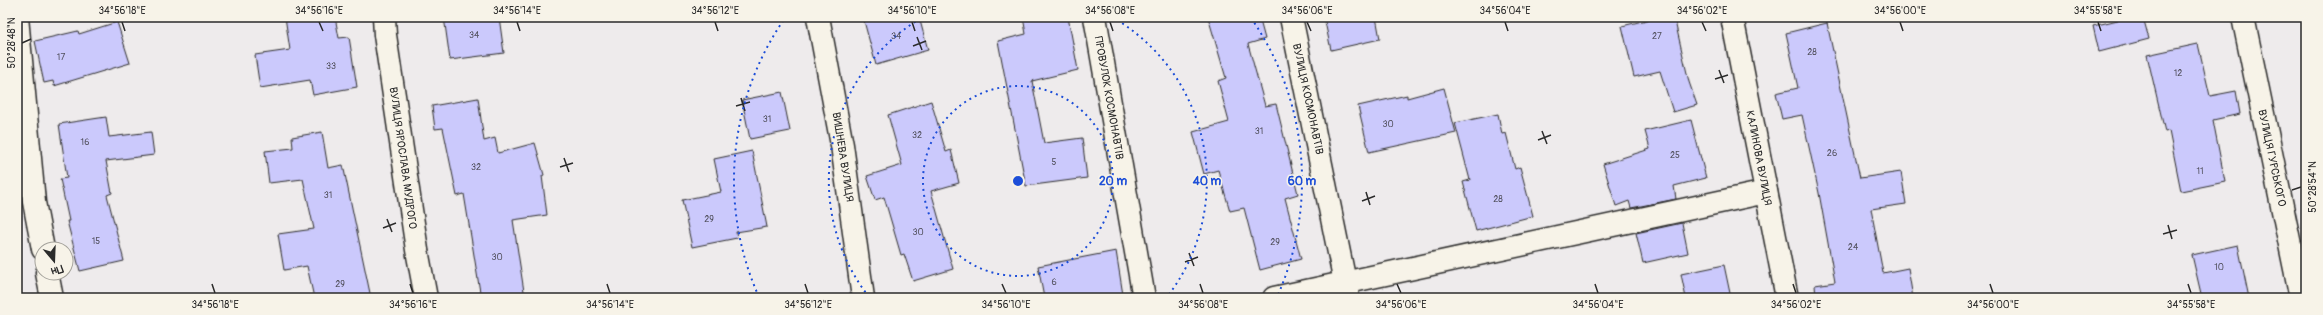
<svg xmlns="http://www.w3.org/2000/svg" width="2323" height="315" viewBox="0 0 2323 315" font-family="Pangolin,sans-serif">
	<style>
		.building { fill: #cbc9fc; stroke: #2b2b2b }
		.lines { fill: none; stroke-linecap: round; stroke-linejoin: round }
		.minor-casing { stroke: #2b2b2b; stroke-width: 25 }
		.minor { stroke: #f7f3e8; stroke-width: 22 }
		.ticks { fill: none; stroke: #2b2b2b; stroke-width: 1.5 }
		.ring { fill: none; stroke: #1d4ed8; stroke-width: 2; stroke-dasharray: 2 4 }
		.labels { text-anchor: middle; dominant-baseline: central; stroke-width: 3; stroke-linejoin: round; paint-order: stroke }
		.number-label { font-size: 9px; fill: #53525f }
		.street-label { font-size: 11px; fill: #2b2b2b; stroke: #f7f3e8 }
		.centre { fill: #1d4ed8; stroke: #f7f3e8; stroke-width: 2 }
		.ring-label { font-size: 12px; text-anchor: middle; font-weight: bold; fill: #1d4ed8; stroke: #f7f3e8; stroke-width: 3; stroke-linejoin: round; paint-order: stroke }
		.neatline { fill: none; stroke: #2b2b2b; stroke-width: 1.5 }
		.ticks-label { font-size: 10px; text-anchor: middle; fill: #2b2b2b }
	</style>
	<rect width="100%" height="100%" fill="#eeebec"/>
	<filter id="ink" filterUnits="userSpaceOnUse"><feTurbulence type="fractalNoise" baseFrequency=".025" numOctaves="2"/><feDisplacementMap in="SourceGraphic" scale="8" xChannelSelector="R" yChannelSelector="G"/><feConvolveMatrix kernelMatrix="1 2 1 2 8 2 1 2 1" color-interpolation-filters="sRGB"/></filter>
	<g filter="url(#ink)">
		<g class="building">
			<polygon points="285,17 335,17 339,38 349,37 357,87 313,95 310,80 260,88 255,55 290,50"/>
			<polygon points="444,17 499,17 504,53 450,60"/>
			<polygon points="879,17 919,17 928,50 876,65 864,21"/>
			<polygon points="1023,17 1068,17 1078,70 1032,81 1044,143 1082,138 1087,178 1026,186 998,41 1026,34"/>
			<polygon points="1208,17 1259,17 1265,39 1248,44 1265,106 1276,104 1298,194 1285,198 1301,259 1260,270 1244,208 1230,211 1218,170 1204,174 1193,132 1229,122 1218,81 1226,78"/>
			<polygon points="1324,17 1376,17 1380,39 1331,50"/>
			<polygon points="1659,17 1674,17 1689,82 1697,105 1673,112 1660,71 1634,77 1622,26"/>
			<polygon points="2130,17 2143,17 2149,39 2099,52 2093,26"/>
			<polygon points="117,22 130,63 54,86 53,81 44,83 35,41 78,31 79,34"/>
			<polygon points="1827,23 1860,178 1901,172 1906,204 1871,209 1883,273 1908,268 1913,298 1816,298 1815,285 1835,282 1819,193 1802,115 1782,119 1776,93 1798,88 1786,33"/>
			<polygon points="2198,44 2210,96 2236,91 2240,114 2213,120 2225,182 2181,191 2169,131 2165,132 2147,55"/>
			<polygon points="1444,88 1456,133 1369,152 1358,106 1407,95 1407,98"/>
			<polygon points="782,92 790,131 750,139 742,100"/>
			<polygon points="478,98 484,141 495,138 498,153 535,143 544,175 542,176 547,215 513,220 525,298 481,298 464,194 457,196 443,128 435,129 432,106"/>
			<polygon points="931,101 946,152 951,150 959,183 931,191 953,269 913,281 904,254 901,255 884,197 875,200 867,176 902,165 888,115"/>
			<polygon points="1498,114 1502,134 1506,133 1515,169 1520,167 1533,216 1476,231 1463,182 1470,180 1455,123"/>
			<polygon points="106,117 109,137 151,132 154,155 106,161 112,193 107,195 124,261 80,271 67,221 69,221 60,179 67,178 59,124"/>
			<polygon points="1691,120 1706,178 1674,186 1676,199 1631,208 1629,201 1616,206 1603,164 1650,149 1645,131"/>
			<polygon points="322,132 328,168 343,165 371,298 314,298 307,266 284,270 278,234 314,229 303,179 269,183 265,151 293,148 292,137"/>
			<polygon points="752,151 767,227 736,232 737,238 692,247 682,200 721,192 714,159"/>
			<polygon points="1682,223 1688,253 1643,263 1636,233"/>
			<polygon points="2238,245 2249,298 2202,298 2192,255"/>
			<polygon points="1116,251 1123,295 1103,298 1044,298 1038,266"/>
			<polygon points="1724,265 1731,298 1686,298 1681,274"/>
		</g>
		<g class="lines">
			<g class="minor-casing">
				<g id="minor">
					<polyline points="17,17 34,202 43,249"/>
					<polyline points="384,17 385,35 417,250 426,298"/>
					<polyline points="818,17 842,145 863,298"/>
					<polyline points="1095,17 1144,298"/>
					<polyline points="1291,17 1348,297"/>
					<polyline points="1732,17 1787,298"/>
					<polyline points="2243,17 2301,298"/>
					<polyline points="47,273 52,298"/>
					<polyline points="1274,298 1766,192"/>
				</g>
			</g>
			<use href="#minor" class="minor"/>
		</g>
	</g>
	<path class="ticks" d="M122 22 125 31M319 22 323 31M517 22 520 31M715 22 718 31M912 22 915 31M1110 22 1113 31M1307 22 1311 31M1505 22 1508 31M1702 22 1706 31M1900 22 1903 31M2098 22 2101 31M917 37 922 50M22 43 31 39M913 46 926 41M1719 70 1724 83M1715 79 1728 75M741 98 745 111M736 106 750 102M1542 131 1547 144M1538 140 1551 135M564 158 569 172M560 167 573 163M2292 190 2301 187M1366 192 1370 205M1362 201 1375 196M387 219 392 232M2168 225 2172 239M383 228 396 223M2163 234 2177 230M1189 253 1194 266M1185 262 1198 257M212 284 215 293M410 284 413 293M607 284 610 293M805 284 808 293M1002 284 1006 293M1200 284 1203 293M1397 284 1401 293M1595 284 1598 293M1793 284 1796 293M1990 284 1993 293M2188 284 2191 293"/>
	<g class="ring">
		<circle cx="1018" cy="181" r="95"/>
		<path d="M869 297A189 189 0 0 1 923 17M1112 17A189 189 0 0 1 1167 297"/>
		<path d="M759 297A284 284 0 0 1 785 18M1251 18A284 284 0 0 1 1277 297"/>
	</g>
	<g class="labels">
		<g class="number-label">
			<text x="474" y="35">34</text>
			<text x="896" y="36">34</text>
			<text x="1657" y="36">27</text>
			<text x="1812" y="52">28</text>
			<text x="61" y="57">17</text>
			<text x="331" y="66">33</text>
			<text x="2178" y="73">12</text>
			<text x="767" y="119">31</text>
			<text x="1388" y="124">30</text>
			<text x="1259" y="131">31</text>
			<text x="917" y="135">32</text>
			<text x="85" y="142">16</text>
			<text x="1832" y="153">26</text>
			<text x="1675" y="155">25</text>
			<text x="1054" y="162">5</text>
			<text x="476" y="167">32</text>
			<text x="2200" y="171">11</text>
			<text x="328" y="195">31</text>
			<text x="1498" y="199">28</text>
			<text x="709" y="219">29</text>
			<text x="918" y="232">30</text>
			<text x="96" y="241">15</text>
			<text x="1275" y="242">29</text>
			<text x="1853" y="247">24</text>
			<text x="497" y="257">30</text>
			<text x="2219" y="267">10</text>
			<text x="1054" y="282">6</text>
			<text x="340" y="284">29</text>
		</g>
		<g class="street-label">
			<text transform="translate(1109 98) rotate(80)">ПРОВУЛОК КОСМОНАВТІВ</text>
			<text transform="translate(1308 99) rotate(78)">ВУЛИЦЯ КОСМОНАВТІВ</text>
			<text transform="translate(843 157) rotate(81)">ВИШНЕВА ВУЛИЦЯ</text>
			<text transform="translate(403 158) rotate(82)">ВУЛИЦЯ ЯРОСЛАВА МУДРОГО</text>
			<text transform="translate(1759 158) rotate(79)">КАЛИНОВА ВУЛИЦЯ</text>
			<text transform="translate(2272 158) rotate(78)">ВУЛИЦЯ ГУРСЬКОГО</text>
		</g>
	</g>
	<circle cx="1018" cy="181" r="6" class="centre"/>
	<g class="ring-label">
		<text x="1113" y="185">20 m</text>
		<text x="1207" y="185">40 m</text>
		<text x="1302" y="185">60 m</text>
	</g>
	<rect width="2323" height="315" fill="none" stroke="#f7f3e8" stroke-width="44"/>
	<g transform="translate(54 261) rotate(161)"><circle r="19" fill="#f7f3e8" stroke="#a5a39c"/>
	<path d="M0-3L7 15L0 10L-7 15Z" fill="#2b2b2b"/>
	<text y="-6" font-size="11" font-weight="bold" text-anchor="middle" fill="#2b2b2b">Пн</text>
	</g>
	<rect x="22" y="22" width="2279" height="271" class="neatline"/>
	<g class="ticks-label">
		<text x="122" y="14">34°56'18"E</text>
		<text x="319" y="14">34°56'16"E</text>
		<text x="517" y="14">34°56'14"E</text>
		<text x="715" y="14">34°56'12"E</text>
		<text x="912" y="14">34°56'10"E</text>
		<text x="1110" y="14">34°56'08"E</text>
		<text x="1307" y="14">34°56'06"E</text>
		<text x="1505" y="14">34°56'04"E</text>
		<text x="1702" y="14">34°56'02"E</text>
		<text x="1900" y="14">34°56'00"E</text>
		<text x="2098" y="14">34°55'58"E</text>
		<text transform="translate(11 43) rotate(-90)" y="4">50°28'48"N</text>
		<text transform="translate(2312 187) rotate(-90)" y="4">50°28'54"N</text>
		<text x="215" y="308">34°56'18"E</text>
		<text x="413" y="308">34°56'16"E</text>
		<text x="610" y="308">34°56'14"E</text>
		<text x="808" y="308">34°56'12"E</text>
		<text x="1006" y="308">34°56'10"E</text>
		<text x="1203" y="308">34°56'08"E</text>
		<text x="1401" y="308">34°56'06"E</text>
		<text x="1598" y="308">34°56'04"E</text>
		<text x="1796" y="308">34°56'02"E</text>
		<text x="1993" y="308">34°56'00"E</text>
		<text x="2191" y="308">34°55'58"E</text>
	</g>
</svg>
